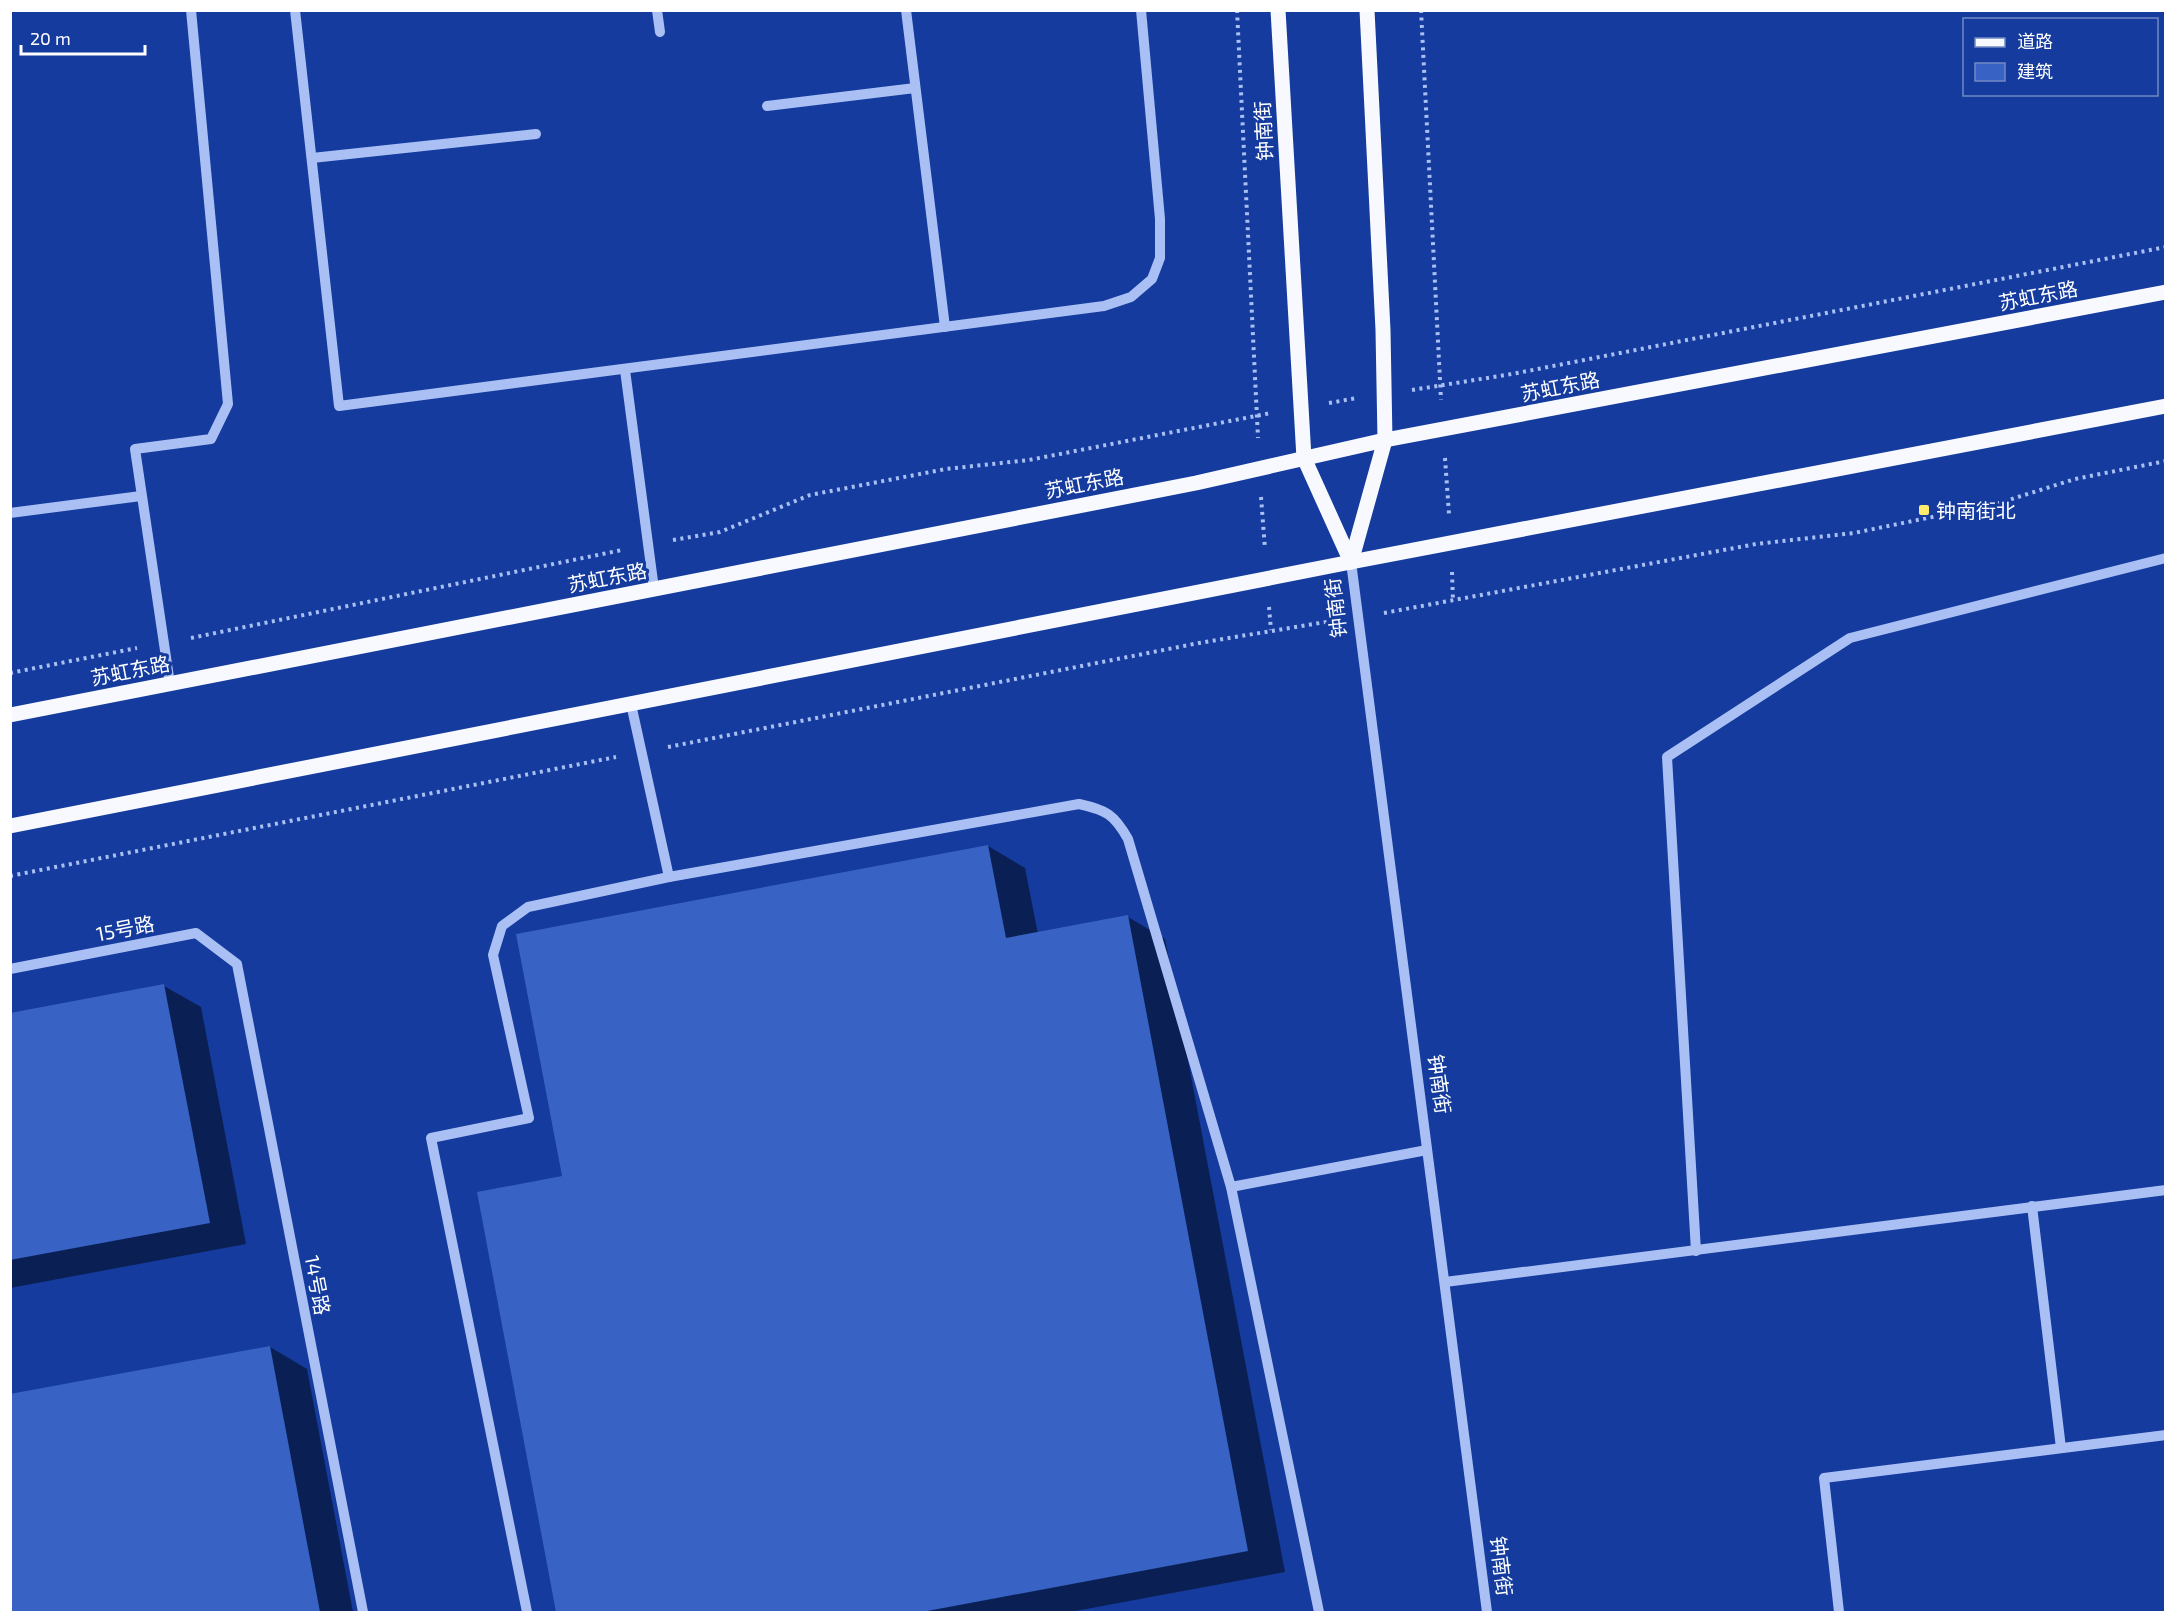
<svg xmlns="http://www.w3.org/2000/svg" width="2176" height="1623" viewBox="0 0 2176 1623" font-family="'Exo 2','Noto Sans SC',sans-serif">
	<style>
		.shadow { fill: #0007 }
		.building { fill: #3862c3 }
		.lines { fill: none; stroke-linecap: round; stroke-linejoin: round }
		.path { stroke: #aac0f4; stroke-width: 4; stroke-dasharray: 3 4.5; stroke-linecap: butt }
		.minor { stroke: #aac0f4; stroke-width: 10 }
		.major { stroke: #f7f9ff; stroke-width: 15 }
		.poi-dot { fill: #ffeb6d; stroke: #143b9d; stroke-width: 2 }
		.labels { text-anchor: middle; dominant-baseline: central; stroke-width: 6; stroke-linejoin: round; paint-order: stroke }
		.street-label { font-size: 20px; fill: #fff; stroke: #143b9d }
		.poi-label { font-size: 20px; fill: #fff; stroke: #143b9d; text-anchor: start }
	</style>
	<rect width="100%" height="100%" fill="#143b9d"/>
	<g class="shadow">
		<polygon points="988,846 1025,868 1038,934 1128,917 1165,939 1285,1572 1070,1612 558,1612 478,1193 564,1177"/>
		<polygon points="164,986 201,1007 246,1244 10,1288 10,1014"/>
		<polygon points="270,1347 307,1369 353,1612 10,1612 10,1396"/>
	</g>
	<g class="building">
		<polygon points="988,845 1006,938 1128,915 1248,1551 922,1612 556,1612 477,1192 562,1176 516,934"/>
		<polygon points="164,984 210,1223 10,1260 10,1013"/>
		<polygon points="270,1346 320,1612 10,1612 10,1394"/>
	</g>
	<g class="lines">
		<g class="path">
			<polyline points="1237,10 1258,438"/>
			<polyline points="1421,10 1441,400"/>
			<polyline points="1412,390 1512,374 2166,247"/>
			<polyline points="1329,403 1357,398"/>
			<polyline points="1445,458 1449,514"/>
			<polyline points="1261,497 1265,549"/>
			<polyline points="673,540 720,532 810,495 946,469 1029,460 1271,413"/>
			<polyline points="1452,572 1453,601"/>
			<polyline points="1269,607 1271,630"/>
			<polyline points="1384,613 1756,544 1854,533 1996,504 2075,479 2166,461"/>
			<polyline points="191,638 622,550"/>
			<polyline points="10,673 137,648"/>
			<polyline points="668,747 1199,643 1332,621"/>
			<polyline points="10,876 616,757"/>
		</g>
		<g class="minor">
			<polyline points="295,10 339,406 1104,306 1131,297 1152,279 1160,258 1160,219 1141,10"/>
			<polyline points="657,10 660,32"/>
			<polyline points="906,10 945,327"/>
			<polyline points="767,106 915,88"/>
			<polyline points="312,158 536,134"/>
			<polyline points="625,370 654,589"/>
			<polyline points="10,513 141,496"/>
			<polyline points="1351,562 1487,1612"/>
			<polyline points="170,684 135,449 211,439 228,404 191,10"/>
			<polyline points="631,704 669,877"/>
			<polyline points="10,969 196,933 237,964 363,1612"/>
			<polyline points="1231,1187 1427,1150"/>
			<polyline points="2032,1206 2061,1448"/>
			<polyline points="1696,1251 1667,757 1850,638 2166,558"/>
			<polyline points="1445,1282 2166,1190"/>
			<path d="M527 1612 431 1138 529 1118 493 955 502 926 528 907 669 877 1079 804C1106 810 1114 814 1128 839L1231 1187 1319 1612"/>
			<polyline points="1839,1612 1824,1478 2166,1435"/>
		</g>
		<g class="major">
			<polyline points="1278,10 1304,458 1351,562"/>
			<polyline points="1351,562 1385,440 1383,330 1367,10"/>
			<polyline points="10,715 1196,483 1385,440 2166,292"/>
			<polyline points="10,826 1351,562 2166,406"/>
		</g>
	</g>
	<rect class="poi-dot" x="1918" y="504" width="12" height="12" rx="3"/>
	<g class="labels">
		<g class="street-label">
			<text transform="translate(1263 131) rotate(-93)">钟南街</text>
			<text transform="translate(2038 295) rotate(-11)">苏虹东路</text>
			<text transform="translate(1560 386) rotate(-11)">苏虹东路</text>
			<text transform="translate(1084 483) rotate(-11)">苏虹东路</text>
			<text transform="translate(607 577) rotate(-11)">苏虹东路</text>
			<text transform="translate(1335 608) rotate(-97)">钟南街</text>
			<text transform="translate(130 670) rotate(-11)">苏虹东路</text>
			<text transform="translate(125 928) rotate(-11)">15号路</text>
			<text transform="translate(1440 1084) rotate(82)">钟南街</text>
			<text transform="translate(318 1285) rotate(79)">14号路</text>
			<text transform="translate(1502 1566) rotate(83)">钟南街</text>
		</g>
		<g class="poi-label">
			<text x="1936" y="510">钟南街北</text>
		</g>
	</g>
	<rect width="2176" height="1623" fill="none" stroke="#ffffff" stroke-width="24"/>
	<rect x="1963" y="18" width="195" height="78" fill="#143b9d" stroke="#7289c4" stroke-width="1.5"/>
	<rect x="1975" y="38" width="30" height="9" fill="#f7f9ff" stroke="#7289c4" stroke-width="1.5"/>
	<text x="2017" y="48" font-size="18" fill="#ffffff">道路</text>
	<rect x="1975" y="63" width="30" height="18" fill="#3862c3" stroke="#7289c4" stroke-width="1.5"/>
	<text x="2017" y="78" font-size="18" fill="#ffffff">建筑</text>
	<path d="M21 45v9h124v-9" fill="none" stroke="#ffffff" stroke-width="3"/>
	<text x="30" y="45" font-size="18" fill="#ffffff" stroke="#143b9d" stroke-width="4.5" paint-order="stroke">20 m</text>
</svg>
